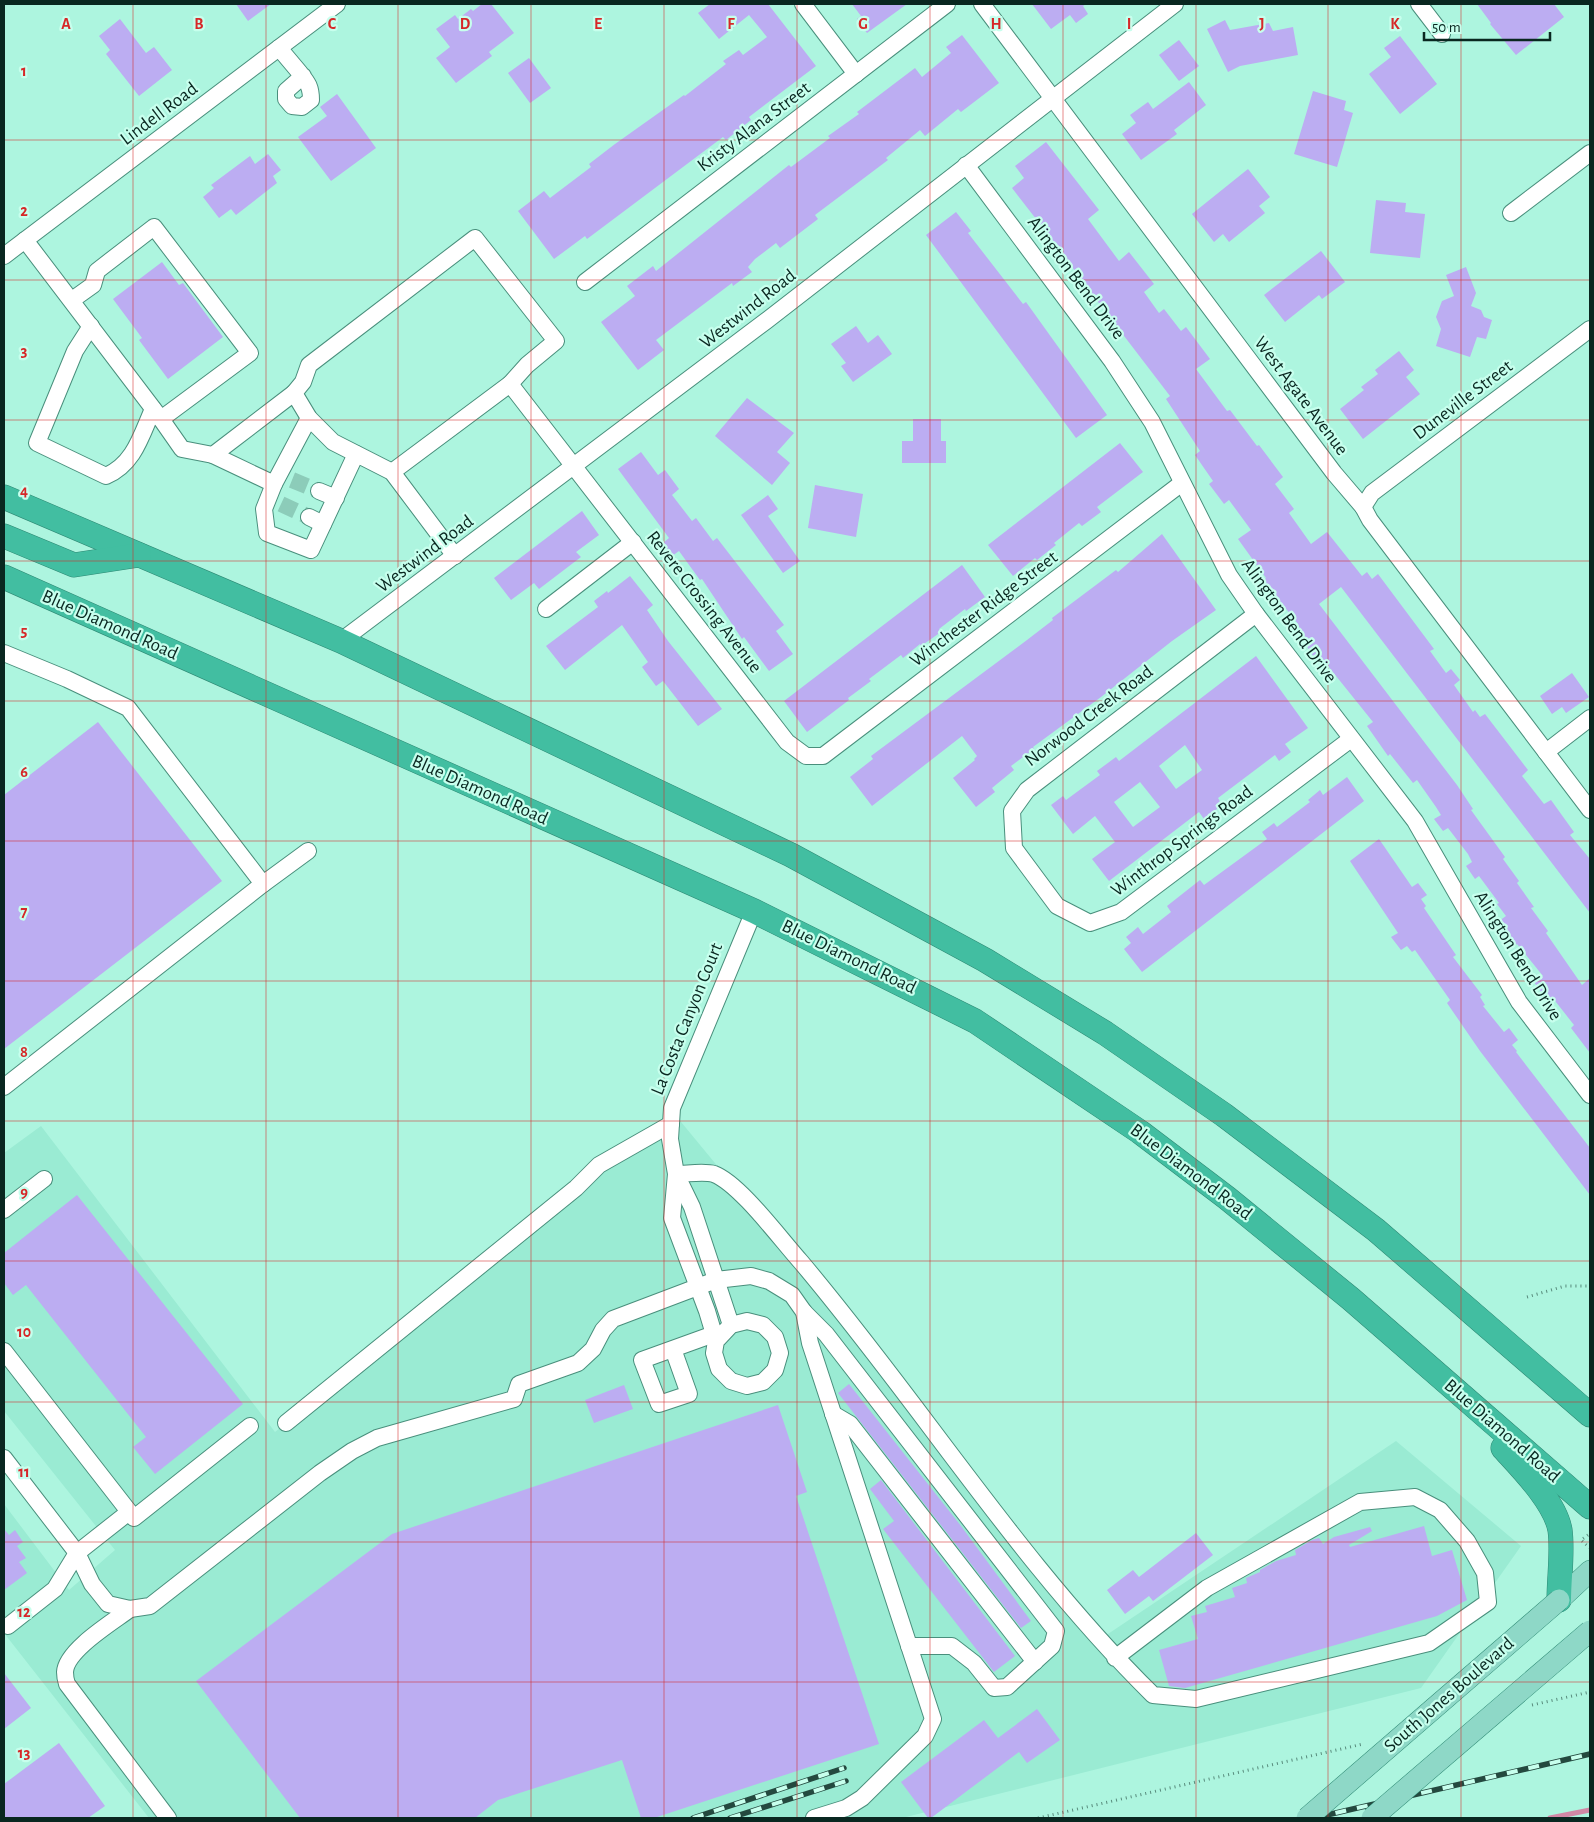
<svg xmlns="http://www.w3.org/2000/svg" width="1594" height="1822" viewBox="0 0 1594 1822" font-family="'Alegreya Sans',sans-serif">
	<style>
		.built { fill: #9aebd3 }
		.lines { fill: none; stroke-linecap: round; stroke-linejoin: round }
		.stream { stroke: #d288a6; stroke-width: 5 }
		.building { fill: #bcadf2; fill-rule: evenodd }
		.minor-tunnel { stroke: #8cccb9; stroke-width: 16; stroke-dasharray: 16 8; stroke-linecap: butt }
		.minor-casing { stroke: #498f7c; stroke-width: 18 }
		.major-casing { stroke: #2e8974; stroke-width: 22 }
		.highway-casing { stroke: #2e8974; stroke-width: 25 }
		.path { stroke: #588b7c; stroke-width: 3; stroke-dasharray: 1 4; stroke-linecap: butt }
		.minor { stroke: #fff; stroke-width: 16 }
		.major { stroke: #8ed8c7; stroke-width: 21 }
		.highway { stroke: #42bea1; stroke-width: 24 }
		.rail-casing { stroke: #24493f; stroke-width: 5.5 }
		.rail { stroke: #c7ffed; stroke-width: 4; stroke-dasharray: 11; stroke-linecap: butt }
		.major-bridge-casing { stroke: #2e8974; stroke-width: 22; stroke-linecap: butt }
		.major-bridge { stroke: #8ed8c7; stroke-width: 21 }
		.grid { fill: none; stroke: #d62828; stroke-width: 1; stroke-opacity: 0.55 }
		.labels { text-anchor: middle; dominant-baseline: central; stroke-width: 4.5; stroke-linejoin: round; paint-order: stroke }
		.street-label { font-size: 19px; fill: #092720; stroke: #c7ffed }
		.grid-label { font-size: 16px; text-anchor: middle; font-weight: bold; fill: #d62828; stroke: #c7ffed; stroke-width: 4.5; stroke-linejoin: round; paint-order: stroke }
	</style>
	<rect width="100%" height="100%" fill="#adf5df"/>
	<polygon class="built" points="672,1111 1105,1636 1396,1441 1521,1546 1421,1688 902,1818 149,1818 4,1633 4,1504 69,1590 115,1550 4,1411 4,1153 41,1126 275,1432"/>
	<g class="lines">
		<polyline class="stream" points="1550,1818 1590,1810"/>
	</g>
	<g class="building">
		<polygon points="236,4 271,4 248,21"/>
		<polygon points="482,4 491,4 514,33 489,52 492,56 456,83 436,58 450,47 436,29 455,15 458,19 471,9 473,11"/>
		<polygon points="710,4 768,4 816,66 749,117 751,120 726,140 723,137 587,239 585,236 554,259 518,211 544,191 550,198 591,167 589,164 615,144 684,95 685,96 726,64 723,61 739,50 743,55 767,37 749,15 719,39 698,13"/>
		<polygon points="852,4 907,4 867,33 857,19 861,16"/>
		<polygon points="1032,4 1086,4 1083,6 1088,14 1076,23 1070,15 1051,29"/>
		<polygon points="1477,4 1554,4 1564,17 1516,55 1490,24 1491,23"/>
		<polygon points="120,19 146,53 154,47 172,70 139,96 106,54 110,50 99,36"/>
		<polygon points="1225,20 1230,30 1269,23 1273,31 1293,27 1298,55 1240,66 1228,72 1207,29"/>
		<polygon points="962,35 999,83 961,112 958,109 925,136 920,130 886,158 888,160 815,215 818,219 780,248 776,243 755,259 748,267 752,272 733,286 732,283 656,340 664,350 638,370 601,322 635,296 627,286 653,266 656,271 789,165 791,167 830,138 828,136 859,114 857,112 915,68 922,77 951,53 946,47"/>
		<polygon points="1400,36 1437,84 1400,114 1369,74 1391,57 1384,48"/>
		<polygon points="1179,40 1199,66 1179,81 1159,55"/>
		<polygon points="529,58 551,88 530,103 508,73"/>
		<polygon points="1189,82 1206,105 1174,130 1177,134 1141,160 1122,134 1136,123 1130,115 1148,102 1153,109"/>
		<polygon points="1313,91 1346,101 1344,110 1353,113 1337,167 1294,154"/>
		<polygon points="337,94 376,148 331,181 298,137 327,116 320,107"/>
		<polygon points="1046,142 1099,210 1088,219 1119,261 1129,252 1154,284 1144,292 1159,313 1164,309 1181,331 1186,327 1210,359 1196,369 1227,411 1230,410 1257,446 1259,445 1283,477 1275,484 1294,509 1289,513 1311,544 1327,532 1362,576 1367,572 1372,579 1378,574 1434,649 1430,651 1446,673 1451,669 1460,680 1454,685 1473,712 1475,710 1480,717 1485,714 1528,770 1522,776 1544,804 1551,800 1574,832 1570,835 1590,859 1590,913 1341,587 1319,604 1457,785 1473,809 1471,810 1505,857 1503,859 1519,881 1517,883 1534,907 1531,908 1548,931 1546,933 1582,985 1590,978 1590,1053 1571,1028 1574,1025 1552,997 1547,1000 1534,982 1543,976 1517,944 1514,946 1505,934 1507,932 1499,921 1506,916 1497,904 1499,903 1479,876 1475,879 1466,866 1472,862 1468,854 1448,828 1443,831 1434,819 1441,815 1436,807 1417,780 1413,783 1390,754 1388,756 1367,726 1373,722 1324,661 1319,665 1294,627 1298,624 1273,592 1267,596 1258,584 1266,578 1238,539 1251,530 1229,500 1224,504 1209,484 1213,481 1195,455 1200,451 1166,399 1170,396 1082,281 1080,283 1072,272 1075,271 1061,251 1012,188 1024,178 1015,166"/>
		<polygon points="268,154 281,170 273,176 277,183 236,215 231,209 219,218 203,197 214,188 211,185 250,156 255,164"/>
		<polygon points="1248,169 1270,197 1259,206 1265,213 1229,242 1223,234 1214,242 1192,214"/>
		<polygon points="1376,200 1406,203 1405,212 1425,214 1420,258 1370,253"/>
		<polygon points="956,212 971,231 968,233 1023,304 1026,302 1107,415 1076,438 926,235"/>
		<polygon points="1321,251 1345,282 1322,299 1319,295 1285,322 1264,295"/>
		<polygon points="162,262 179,285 183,283 223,337 168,379 139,340 142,338 113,299"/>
		<polygon points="1466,267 1476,293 1471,306 1481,310 1484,317 1492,320 1486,339 1477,337 1470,357 1436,346 1441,329 1436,317 1442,301 1454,296 1446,275"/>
		<polygon points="856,326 868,343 878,335 892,354 853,382 841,366 846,363 831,344"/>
		<polygon points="1399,351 1414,370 1406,377 1420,394 1363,439 1340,409 1364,390 1361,387 1378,374 1375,370"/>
		<polygon points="747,398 794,433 777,452 790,463 772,485 715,436"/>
		<polygon points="913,419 941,419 941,441 946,441 946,463 902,463 902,441 913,441"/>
		<polygon points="1120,443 1143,472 1097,507 1101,512 1082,526 1079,523 1054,543 1056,545 1037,560 1035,558 1013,576 988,545"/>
		<polygon points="641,452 658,475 665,470 679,489 672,495 692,521 696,518 713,541 717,538 784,625 776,631 793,654 769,671 744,637 742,639 702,579 700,580 679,551 672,556 663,543 669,538 618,469"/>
		<polygon points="815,485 863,494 856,537 808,528"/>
		<polygon points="768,495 778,509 768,516 800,561 783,573 741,515"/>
		<polygon points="582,511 599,535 576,552 581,557 539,589 534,583 511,600 494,578"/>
		<polygon points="1162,534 1216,610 1172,641 1101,697 1033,747 1034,749 1011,766 1014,770 992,788 995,792 976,807 953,778 975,760 974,759 977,756 962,736 872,806 850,777 873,759 871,756 1027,640 1053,620 1052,618 1116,570 1118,572"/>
		<polygon points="962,565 985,597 966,611 965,609 939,629 941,632 921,646 920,644 903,658 901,655 869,679 871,681 848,698 849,700 807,732 784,701"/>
		<polygon points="630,576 653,605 647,610 668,641 722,709 698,726 663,681 656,686 642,667 648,662 622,625 565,670 546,646 598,607 594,601 607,591 608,593"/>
		<path d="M1256 656 1308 728 1285 744 1291 752 1279 761 1275 755 1218 798 1222 805 1204 819 1199 812 1109 881 1092 859 1115 842 1095 816 1073 834 1051 805 1063 796 1066 800 1100 775 1097 771 1116 757 1119 761ZM1185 745 1202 770 1176 789 1159 766ZM1140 782 1160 807 1133 827 1114 802Z"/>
		<polygon points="1572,673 1589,697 1566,713 1562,707 1552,714 1540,696"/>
		<polygon points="98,722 222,881 4,1049 4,795"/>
		<polygon points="1347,777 1364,801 1142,972 1124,949 1131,943 1126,937 1138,927 1143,934 1171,912 1167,906 1200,880 1204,885 1267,839 1262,832 1274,823 1277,827 1310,802 1308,800 1320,790 1323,795"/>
		<polygon points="1379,839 1412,887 1418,883 1427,895 1421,899 1426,906 1424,908 1456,955 1453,957 1482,995 1480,997 1485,1005 1483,1006 1504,1032 1509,1028 1518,1040 1512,1045 1517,1051 1516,1052 1590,1148 1590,1195 1480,1051 1447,1003 1450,1000 1415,950 1412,952 1407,946 1401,950 1391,937 1398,933 1350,861"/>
		<polygon points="77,1195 243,1404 155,1474 133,1447 146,1437 26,1285 13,1295 4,1283 4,1253"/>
		<polygon points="849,1384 961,1526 1031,1621 1021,1628 838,1393"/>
		<polygon points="624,1385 633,1409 594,1423 585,1400"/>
		<polygon points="778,1405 807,1492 796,1496 879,1744 654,1818 641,1818 622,1760 498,1800 475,1818 300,1818 196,1681 392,1534"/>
		<polygon points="881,1480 1015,1656 994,1672 883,1529 894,1521 870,1489"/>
		<polygon points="1424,1526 1432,1556 1452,1550 1467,1600 1437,1616 1185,1688 1169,1686 1159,1650 1198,1639 1191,1616 1207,1612 1205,1606 1235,1597 1232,1588 1247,1583 1246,1578 1260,1572 1260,1570 1276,1561 1296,1555 1295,1550 1312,1540 1319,1538 1323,1544 1334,1537 1370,1527 1372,1531 1349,1545 1350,1547"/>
		<polygon points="4,1529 9,1535 15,1530 23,1542 17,1546 26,1558 19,1562 27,1573 4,1590"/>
		<polygon points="1196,1533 1213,1555 1153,1601 1149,1596 1125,1614 1107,1590 1133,1570 1139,1577"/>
		<polygon points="4,1673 31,1708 4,1729"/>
		<polygon points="1037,1709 1060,1740 1027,1763 1019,1752 931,1818 928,1818 901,1782 984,1720 998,1738"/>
		<polygon points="59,1743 105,1806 88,1818 4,1818 4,1784"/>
	</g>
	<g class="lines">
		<g class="minor-tunnel">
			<polyline points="292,480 319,491"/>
			<polyline points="281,504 309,517"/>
		</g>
		<g class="minor-casing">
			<g id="minor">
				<polyline points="803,4 856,74"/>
				<polyline points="982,4 1334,473 1363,507 1370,520 1590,810"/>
				<polyline points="1419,4 1442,34"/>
				<path d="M279 48 300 73C308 83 311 87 311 100L302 107 292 106 286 99V91L303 76"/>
				<polyline points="966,165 1112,361 1152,422 1229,575 1256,614 1415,821 1519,1002 1590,1095"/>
				<polyline points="1511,213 1590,153"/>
				<polyline points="25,240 161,419 250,353 154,227 97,271 93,285 72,300"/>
				<polyline points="4,256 337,4"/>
				<polyline points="585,282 947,4"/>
				<path d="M91 326 75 351 37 443 106 476C134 464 141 436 153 409"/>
				<polyline points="294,393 303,382 309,365 475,238 556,341 527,365 510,384"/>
				<polyline points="161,419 182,449 213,455 294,393 309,418 333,442 392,472 455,556"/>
				<polyline points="213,455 274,484 309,418"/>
				<polyline points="392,472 510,384 787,742 806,756 823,756 1182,483"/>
				<polyline points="274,484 264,509 267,533 311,550 356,454"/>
				<polyline points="319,491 336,498"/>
				<polyline points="1363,507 1372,493 1590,329"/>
				<polyline points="309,517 323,524"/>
				<polyline points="546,609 633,542"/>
				<polyline points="1256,614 1027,790 1012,811 1014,848 1057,906 1090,923 1121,912 1351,739"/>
				<polyline points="341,641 766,321 1175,4"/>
				<polyline points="4,653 67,679 128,708 263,884 4,1087"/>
				<polyline points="1546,752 1590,718"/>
				<polyline points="263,884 308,851"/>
				<path d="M676 1174C687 1174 704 1171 714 1174 740 1184 781 1240 801 1262 921 1404 1020 1564 1153 1695L1196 1699 1429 1643 1488 1602 1485 1573 1467 1541 1440 1510 1415 1497 1360 1502 1207 1588 1115 1658"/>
				<polyline points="676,1174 692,1207 731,1325"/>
				<polyline points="4,1210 44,1179"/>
				<polyline points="804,1312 826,1334 1056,1631 1052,1646 1007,1687 994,1688 974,1663 952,1646 909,1646"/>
				<polyline points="716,1341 731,1325 747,1321 763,1325 775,1337 780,1353 775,1370 763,1382 747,1386 731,1381 719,1369 714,1353 716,1341 707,1311 672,1218 676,1174 670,1139 672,1108 754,911"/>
				<polyline points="673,1349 689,1394 659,1404 642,1360 714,1334"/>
				<polyline points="4,1351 134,1518 250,1426"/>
				<polyline points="833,1414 850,1424 1035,1662"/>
				<polyline points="286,1423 576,1188 599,1165 671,1124"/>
				<polyline points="4,1458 77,1553 92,1584 108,1604 130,1609 150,1606 320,1473 352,1451 377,1438 514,1399 519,1384 578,1363 593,1349 603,1330 613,1319 716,1280 751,1276 769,1281 792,1295 804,1312 810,1343 933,1719 925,1736 862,1798 846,1808 814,1818"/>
				<path d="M130 1609C113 1622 66 1650 65 1672 65 1676 66 1681 67 1684L168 1818"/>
				<polyline points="8,1626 55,1589 77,1553 129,1512"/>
			</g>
		</g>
		<g class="major-casing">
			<polyline id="major" points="1559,1600 1590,1571"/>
		</g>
		<g class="highway-casing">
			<g id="highway">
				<polyline points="4,497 341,641 791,855 985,960 1105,1033 1224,1115 1376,1230 1590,1415"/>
				<polyline points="4,536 74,565 139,555"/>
				<polyline points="4,577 754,911 975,1021 1140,1132 1227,1198 1351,1299 1590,1507"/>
				<path d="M1503 1448C1522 1469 1555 1502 1560 1530 1563 1552 1559 1577 1559 1600"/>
			</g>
		</g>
		<g class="path">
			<polyline points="1527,1297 1565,1286 1590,1286"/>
			<polyline points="1588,1535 1581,1540 1590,1548"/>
			<polyline points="1532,1705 1590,1692"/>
			<polyline points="1038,1818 1363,1744"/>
		</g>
		<use href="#minor" class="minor"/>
		<use href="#major" class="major"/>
		<use href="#highway" class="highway"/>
		<g class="rail-casing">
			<g id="rail">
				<polyline points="693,1818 844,1768"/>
				<polyline points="730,1818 846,1781"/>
				<polyline points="1314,1818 1590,1754"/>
			</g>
		</g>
		<use href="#rail" class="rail"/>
		<g class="major-bridge-casing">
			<g id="major-bridge">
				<polyline points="1307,1818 1559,1600"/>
				<polyline points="1372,1818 1590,1631"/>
			</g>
		</g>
		<use href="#major-bridge" class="major-bridge"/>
	</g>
	<path class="grid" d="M133 4V1818M266 4V1818M398 4V1818M531 4V1818M664 4V1818M797 4V1818M930 4V1818M1063 4V1818M1196 4V1818M1328 4V1818M1461 4V1818M4 140H1590M4 280H1590M4 420H1590M4 561H1590M4 701H1590M4 841H1590M4 981H1590M4 1121H1590M4 1261H1590M4 1402H1590M4 1542H1590M4 1682H1590"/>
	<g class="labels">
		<g class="street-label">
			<text transform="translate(159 114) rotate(-37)">Lindell Road</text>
			<text transform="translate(754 127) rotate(-37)">Kristy Alana Street</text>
			<text transform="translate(1076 278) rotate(53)">Alington Bend Drive</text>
			<text transform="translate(748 309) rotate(-38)">Westwind Road</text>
			<text transform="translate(1301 396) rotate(53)">West Agate Avenue</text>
			<text transform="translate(1463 400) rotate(-37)">Duneville Street</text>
			<text transform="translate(425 554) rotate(-37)">Westwind Road</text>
			<text transform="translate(704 602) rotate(52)">Revere Crossing Avenue</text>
			<text transform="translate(984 609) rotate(-37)">Winchester Ridge Street</text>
			<text transform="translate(1289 621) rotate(54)">Alington Bend Drive</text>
			<text transform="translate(110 625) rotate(24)">Blue Diamond Road</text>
			<text transform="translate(1089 716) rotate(-37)">Norwood Creek Road</text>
			<text transform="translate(480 790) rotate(24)">Blue Diamond Road</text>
			<text transform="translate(1182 841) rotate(-37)">Winthrop Springs Road</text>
			<text transform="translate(1518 956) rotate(58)">Alington Bend Drive</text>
			<text transform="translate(849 957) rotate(26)">Blue Diamond Road</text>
			<text transform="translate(687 1019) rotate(-68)">La Costa Canyon Court</text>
			<text transform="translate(1191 1172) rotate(37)">Blue Diamond Road</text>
			<text transform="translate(1502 1431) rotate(41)">Blue Diamond Road</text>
			<text transform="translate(1449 1695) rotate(-41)">South Jones Boulevard</text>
		</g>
	</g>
	<g class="grid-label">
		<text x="66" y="29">A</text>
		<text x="199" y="29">B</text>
		<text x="332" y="29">C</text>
		<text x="465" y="29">D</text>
		<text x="598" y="29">E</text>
		<text x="731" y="29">F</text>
		<text x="863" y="29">G</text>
		<text x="996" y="29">H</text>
		<text x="1129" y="29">I</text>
		<text x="1262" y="29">J</text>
		<text x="1395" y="29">K</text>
		<text x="24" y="76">1</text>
		<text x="24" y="216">2</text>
		<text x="24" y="356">3</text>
		<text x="24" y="496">4</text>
		<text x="24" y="636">5</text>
		<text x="24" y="777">6</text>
		<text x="24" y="917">7</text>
		<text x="24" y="1057">8</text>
		<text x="24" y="1197">9</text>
		<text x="24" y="1337">10</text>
		<text x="24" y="1477">11</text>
		<text x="24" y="1617">12</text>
		<text x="24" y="1758">13</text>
	</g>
	<rect width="1594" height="1822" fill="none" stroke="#092720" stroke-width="10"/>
	<path d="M1424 32v8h126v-8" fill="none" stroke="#092720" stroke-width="2.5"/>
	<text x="1432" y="32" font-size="15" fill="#092720" stroke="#c7ffed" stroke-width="4" paint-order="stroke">50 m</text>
</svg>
